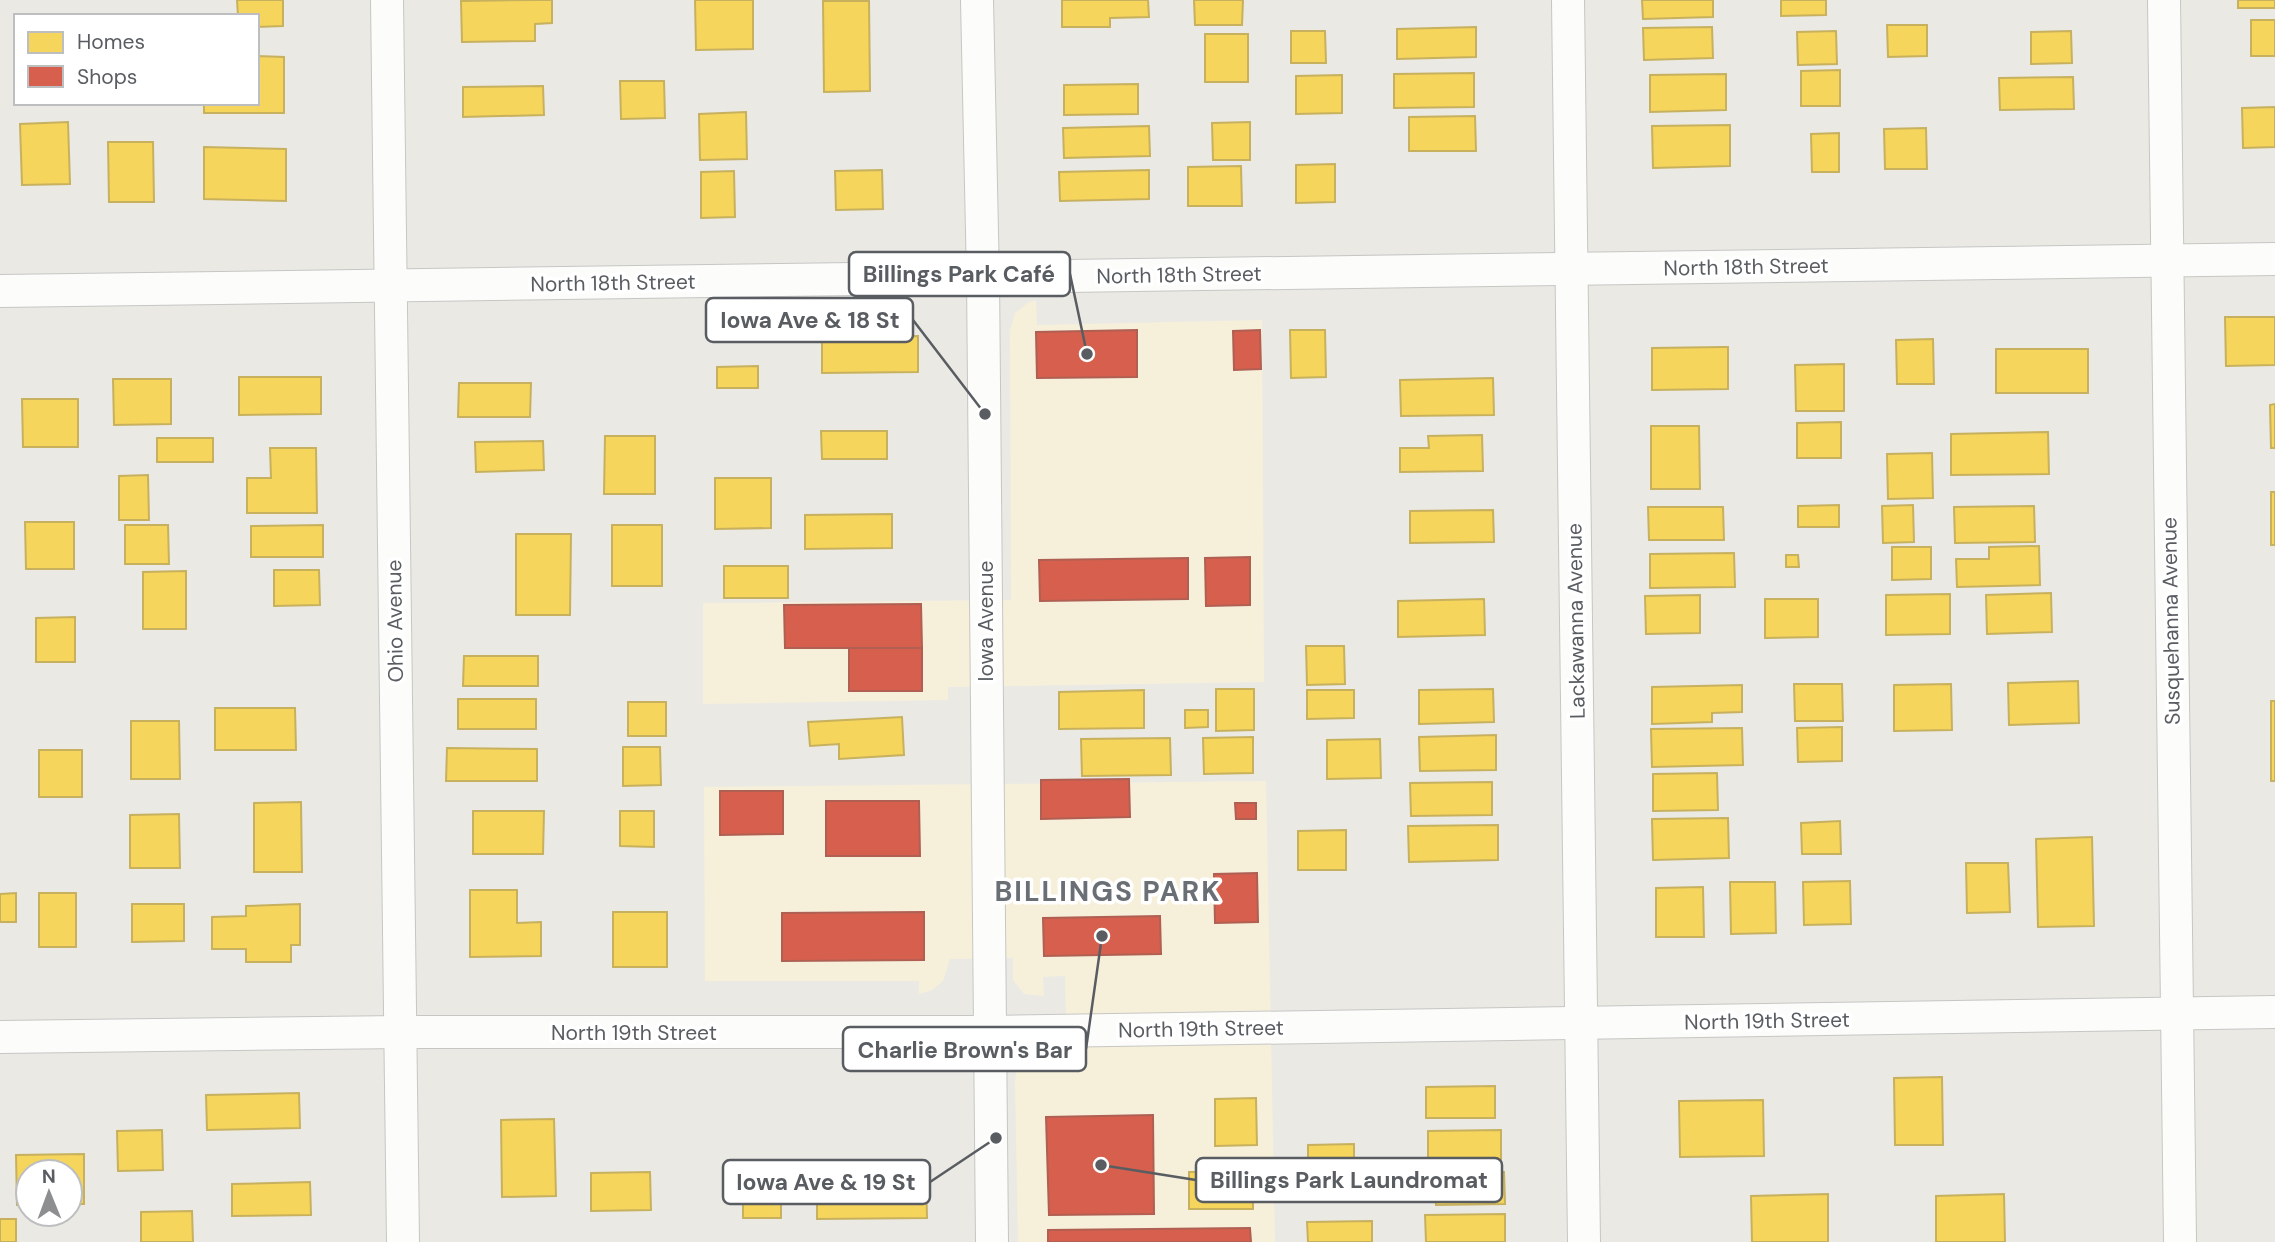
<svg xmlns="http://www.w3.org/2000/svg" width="2275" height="1242" viewBox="0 0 2275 1242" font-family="'DM Sans',sans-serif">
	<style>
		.commercial { fill: #f6f0db }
		.homes { fill: #f6d55c; stroke: #c7b15e; stroke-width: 2 }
		.shops { fill: #d6604d; stroke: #b05f53; stroke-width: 2 }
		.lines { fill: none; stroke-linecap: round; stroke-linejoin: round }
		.street-casing { stroke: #c6c6c4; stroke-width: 34 }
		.street { stroke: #fcfcfb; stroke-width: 32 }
		.labels { text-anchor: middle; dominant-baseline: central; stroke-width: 7; stroke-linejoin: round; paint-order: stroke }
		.street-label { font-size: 21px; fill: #595d62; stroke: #fff }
		.district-label { font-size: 28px; font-weight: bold; letter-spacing: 2px; fill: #6a6f75; stroke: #fff }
		.leader { fill: none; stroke: #595d62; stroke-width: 2.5 }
		.callout-dot { fill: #595d62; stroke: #fff; stroke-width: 2.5 }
		.callout { fill: #fff; stroke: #595d62; stroke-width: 2.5 }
		.callout-label { font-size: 23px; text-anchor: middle; font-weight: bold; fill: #595d62 }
	</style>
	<rect width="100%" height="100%" fill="#eae9e4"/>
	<g class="commercial">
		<polygon points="1036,300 1037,325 1262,320 1264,682 948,687 948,700 703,704 703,603 1011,600 1010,331 1015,313 1029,302"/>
		<polygon points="1266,781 1275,1242 1018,1242 1015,1081 1017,1065 1022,1054 1042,1046 1043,1068 1067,1067 1065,976 1043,977 1044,996 1024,994 1013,980 1013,958 950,959 943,981 932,990 919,994 919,981 705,981 704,787"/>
	</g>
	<g class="homes">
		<polygon points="237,0 283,0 283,26 257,27 257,16 238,16"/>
		<polygon points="535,0 552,0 552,23 535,24 535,41 462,42 461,1"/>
		<polygon points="695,0 753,0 753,49 696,50"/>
		<polygon points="1062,0 1148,0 1149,17 1110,18 1110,27 1062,27"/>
		<polygon points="1194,0 1243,0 1242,25 1195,25"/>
		<polygon points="1642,0 1713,0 1713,17 1643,19"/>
		<polygon points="1781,0 1826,0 1826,15 1781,16"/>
		<rect x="2238" y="0" width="37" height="8"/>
		<polygon points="823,1 869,1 870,91 824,92"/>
		<rect x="2251" y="20" width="24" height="36"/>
		<polygon points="1887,25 1927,25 1927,56 1888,57"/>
		<polygon points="1476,27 1476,57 1397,59 1397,29"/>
		<polygon points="1712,27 1713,58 1644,60 1643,28"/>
		<polygon points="1291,31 1325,31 1326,63 1291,63"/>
		<polygon points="1836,31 1837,64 1798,65 1797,32"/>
		<polygon points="2071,31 2072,63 2031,64 2031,32"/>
		<rect x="1205" y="34" width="43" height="48"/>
		<polygon points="257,56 284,57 284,113 204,113 204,103 257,103"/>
		<polygon points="1840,70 1840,106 1801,106 1801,71"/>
		<polygon points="1474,73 1474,107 1394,108 1394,74"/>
		<polygon points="1726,74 1726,110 1650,112 1650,75"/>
		<polygon points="1342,75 1342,113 1296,114 1296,76"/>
		<polygon points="2073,77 2074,109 2000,110 1999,78"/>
		<polygon points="620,81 664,81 665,118 621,119"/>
		<polygon points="1138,84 1138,114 1064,115 1064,85"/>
		<polygon points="543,86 544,115 463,117 463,87"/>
		<polygon points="2275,107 2275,147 2243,148 2242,108"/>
		<polygon points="746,112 747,159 700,160 699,114"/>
		<polygon points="1475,116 1476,151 1409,151 1409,117"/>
		<polygon points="68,122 70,184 22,185 20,124"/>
		<polygon points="1250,122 1250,160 1213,160 1212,123"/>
		<polygon points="1730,125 1730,166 1653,168 1652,126"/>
		<polygon points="1149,126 1150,156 1064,158 1063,128"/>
		<polygon points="1926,128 1927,169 1885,169 1884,129"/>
		<polygon points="1839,133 1839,172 1812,172 1811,134"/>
		<polygon points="108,142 153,142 154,202 109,202"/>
		<polygon points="204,147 286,149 286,201 204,199"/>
		<polygon points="1335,164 1335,202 1296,203 1296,165"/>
		<polygon points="1241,166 1242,206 1188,206 1188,167"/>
		<polygon points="882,170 883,209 836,210 835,171"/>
		<polygon points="1149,170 1149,199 1060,201 1059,172"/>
		<polygon points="734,171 735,217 701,218 701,172"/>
		<polygon points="2225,317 2275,317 2275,365 2226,366"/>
		<polygon points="1290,330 1325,330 1326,377 1291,378"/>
		<polygon points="918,336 918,372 822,373 822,337"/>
		<polygon points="1933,339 1934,384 1897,384 1896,340"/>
		<polygon points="1724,347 1728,347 1728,389 1652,390 1652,348"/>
		<rect x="1996" y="349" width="92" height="44"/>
		<polygon points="1844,364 1844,411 1796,411 1795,365"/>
		<polygon points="758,366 758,388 717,388 717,367"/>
		<polygon points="239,377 321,377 321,414 239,415"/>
		<polygon points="1493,378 1494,415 1401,416 1400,380"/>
		<polygon points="113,379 171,379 171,424 114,425"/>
		<polygon points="459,383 531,383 530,417 458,417"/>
		<polygon points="22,399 78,399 78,447 23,447"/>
		<polygon points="2275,404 2275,448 2271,448 2270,405"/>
		<polygon points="1841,422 1841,458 1797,458 1797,423"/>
		<polygon points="1651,426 1699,426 1700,489 1651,489"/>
		<polygon points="821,431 887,431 887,459 822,459"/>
		<polygon points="2048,432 2049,474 1951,475 1951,434"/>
		<polygon points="1482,435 1483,471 1400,472 1400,448 1429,448 1428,436"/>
		<polygon points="605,436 655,436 655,494 604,494"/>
		<rect x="157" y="438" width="56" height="24"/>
		<polygon points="543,441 544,470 476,472 475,442"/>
		<polygon points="270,448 316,448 317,513 247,513 247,478 271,478"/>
		<polygon points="1932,453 1933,498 1888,499 1887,454"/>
		<polygon points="148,475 149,520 119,520 119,476"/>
		<polygon points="715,478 771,478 771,528 715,529"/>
		<rect x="2271" y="492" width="4" height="53"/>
		<polygon points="1839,505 1839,527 1798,527 1798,506"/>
		<polygon points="1913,505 1914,542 1883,543 1882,506"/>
		<polygon points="2034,506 2035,542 1955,543 1954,507"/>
		<polygon points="1648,507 1723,507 1724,540 1649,540"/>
		<polygon points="1493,510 1494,542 1410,543 1410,511"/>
		<polygon points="892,514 892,548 805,549 805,515"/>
		<polygon points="25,522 74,522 74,569 26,569"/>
		<polygon points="125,525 168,525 169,564 125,564"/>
		<polygon points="323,525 323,557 251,557 251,526"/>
		<rect x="612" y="525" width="50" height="61"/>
		<polygon points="516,534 571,534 570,615 516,615"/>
		<polygon points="2039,546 2040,585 1957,587 1956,559 1989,559 1989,547"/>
		<polygon points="1892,547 1931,547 1931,579 1892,580"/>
		<polygon points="1734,553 1735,587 1650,588 1650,554"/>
		<polygon points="1786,555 1798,555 1799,567 1786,567"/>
		<rect x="724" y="566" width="64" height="32"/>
		<polygon points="274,570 319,570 320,605 274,606"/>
		<polygon points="186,571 186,629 143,629 143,572"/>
		<polygon points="2051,593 2052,632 1987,634 1986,595"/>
		<polygon points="1950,594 1950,634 1886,635 1886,595"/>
		<polygon points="1700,595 1700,633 1646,634 1645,596"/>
		<polygon points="1484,599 1485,635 1398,637 1398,601"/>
		<polygon points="1765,599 1818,599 1818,637 1765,638"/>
		<polygon points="75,617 75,662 36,662 36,618"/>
		<polygon points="1306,646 1344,646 1345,684 1307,685"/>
		<polygon points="464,656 538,656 538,686 463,686"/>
		<polygon points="2078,681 2079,723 2009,725 2008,683"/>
		<polygon points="1794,684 1842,684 1843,721 1795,721"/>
		<polygon points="1951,684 1952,730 1894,731 1894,685"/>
		<polygon points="1742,685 1742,712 1712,713 1712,722 1652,724 1652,687"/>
		<polygon points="1216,689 1254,689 1254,730 1216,731"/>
		<polygon points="1493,689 1494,722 1419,724 1419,690"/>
		<polygon points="1144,690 1144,728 1059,729 1059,692"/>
		<polygon points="1307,690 1354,690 1354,718 1307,719"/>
		<rect x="458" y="699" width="78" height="30"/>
		<rect x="2271" y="701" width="4" height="80"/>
		<rect x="628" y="702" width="38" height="34"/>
		<polygon points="215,708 295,708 296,750 215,750"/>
		<polygon points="1185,710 1208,710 1208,727 1185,728"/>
		<polygon points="902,717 904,755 839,759 839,744 810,746 808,722"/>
		<polygon points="131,721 179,721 180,779 131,779"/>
		<polygon points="1842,727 1842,761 1798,762 1797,728"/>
		<polygon points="1742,728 1743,765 1652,767 1651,729"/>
		<polygon points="1496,735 1496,770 1420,771 1419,737"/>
		<polygon points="1253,737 1253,773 1204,774 1203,738"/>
		<polygon points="1170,738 1171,775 1082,776 1081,739"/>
		<polygon points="1380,739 1381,778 1327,779 1327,740"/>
		<polygon points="623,747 660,747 661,785 623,786"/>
		<polygon points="447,748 537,749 537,781 446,781"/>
		<rect x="39" y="750" width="43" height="47"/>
		<polygon points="1717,773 1718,810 1653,811 1653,774"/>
		<polygon points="1492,782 1492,815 1411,816 1410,783"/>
		<polygon points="301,802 302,872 254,872 254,803"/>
		<polygon points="473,811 544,811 543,854 473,854"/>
		<polygon points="620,811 654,811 654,847 620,846"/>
		<polygon points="179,814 180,868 130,868 130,815"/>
		<polygon points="1728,818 1729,858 1653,860 1652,819"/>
		<polygon points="1840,821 1841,854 1802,854 1801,823"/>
		<polygon points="1498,825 1498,860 1409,862 1408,826"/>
		<polygon points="1346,830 1346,870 1298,870 1298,831"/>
		<polygon points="2092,837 2094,926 2038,927 2036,839"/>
		<polygon points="1966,863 2008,863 2010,912 1967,913"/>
		<polygon points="1850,881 1851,924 1804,925 1803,882"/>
		<polygon points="1730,882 1775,882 1776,933 1731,934"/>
		<polygon points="1703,887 1704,937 1656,937 1656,888"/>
		<polygon points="470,890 517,890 517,923 541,922 541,956 470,957"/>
		<polygon points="16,893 16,922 0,922 0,894"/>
		<rect x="39" y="893" width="37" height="54"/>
		<polygon points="132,904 184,904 184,941 132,942"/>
		<polygon points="300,904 300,945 291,945 291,962 246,962 246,949 212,949 212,917 246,916 246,906"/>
		<rect x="613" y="912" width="54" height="55"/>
		<polygon points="1942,1077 1943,1145 1895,1145 1894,1078"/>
		<polygon points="1495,1086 1495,1118 1426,1118 1426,1087"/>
		<polygon points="299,1093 300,1128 207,1130 206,1095"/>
		<polygon points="1256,1098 1257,1145 1215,1146 1215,1099"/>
		<polygon points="1763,1100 1764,1156 1680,1157 1679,1101"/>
		<polygon points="554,1119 556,1196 502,1197 501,1120"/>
		<polygon points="162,1130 163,1170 118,1171 117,1131"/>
		<polygon points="1501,1130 1501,1165 1428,1166 1428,1131"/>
		<polygon points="1354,1144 1354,1164 1308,1165 1308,1145"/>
		<polygon points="84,1154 84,1204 70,1204 70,1172 28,1172 28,1205 17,1205 16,1155"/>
		<rect x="743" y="1168" width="38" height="50"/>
		<polygon points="1253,1171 1253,1209 1189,1209 1189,1172"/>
		<polygon points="650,1172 651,1210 591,1211 591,1173"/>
		<polygon points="1435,1172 1504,1172 1505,1204 1436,1205"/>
		<polygon points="926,1174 927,1218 817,1219 817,1176"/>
		<polygon points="310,1182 311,1215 232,1216 232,1184"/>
		<polygon points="1828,1194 1828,1242 1752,1242 1751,1196"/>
		<polygon points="2004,1194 2005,1242 1936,1242 1936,1196"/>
		<polygon points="192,1211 193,1242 141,1242 141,1212"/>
		<polygon points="1505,1214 1505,1242 1426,1242 1425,1215"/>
		<rect x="0" y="1219" width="16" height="23"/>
		<polygon points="1372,1221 1372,1242 1308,1242 1307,1222"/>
	</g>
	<g class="shops">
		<polygon points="1137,330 1137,377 1037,378 1036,332"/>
		<polygon points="1260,330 1261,369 1234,370 1233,331"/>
		<polygon points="1250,557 1250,605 1206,606 1205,558"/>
		<polygon points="1188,558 1188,599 1040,601 1039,560"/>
		<polygon points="921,604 922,648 785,648 784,605"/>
		<rect x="849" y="648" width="73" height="43"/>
		<polygon points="1129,779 1130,817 1041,819 1041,780"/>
		<polygon points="720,791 783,791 783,834 720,835"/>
		<polygon points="826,801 919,801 920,856 826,856"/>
		<polygon points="1235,803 1256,803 1256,819 1236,819"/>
		<polygon points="1257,873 1258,922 1215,923 1214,874"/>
		<polygon points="924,912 924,960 782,961 782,913"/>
		<polygon points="1160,916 1161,954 1044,956 1043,918"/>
		<polygon points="1153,1115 1154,1214 1049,1215 1046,1117"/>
		<polygon points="1250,1228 1251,1242 1048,1242 1048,1230"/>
	</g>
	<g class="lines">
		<g class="street-casing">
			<g id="street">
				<polyline points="387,0 403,1242"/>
				<polyline points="977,0 983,278 992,1242"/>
				<polyline points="1568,0 1584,1242"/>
				<polyline points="2164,0 2180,1242"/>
				<polyline points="0,291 2275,259"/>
				<polyline points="0,1037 401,1032 989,1032 2275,1012"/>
			</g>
		</g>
		<use href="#street" class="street"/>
	</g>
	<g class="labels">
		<g class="street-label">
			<text transform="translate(1746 267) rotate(-1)">North 18th Street</text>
			<text transform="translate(1179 275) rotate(-1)">North 18th Street</text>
			<text transform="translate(613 283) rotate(-1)">North 18th Street</text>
			<text transform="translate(395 621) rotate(-91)">Ohio Avenue</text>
			<text transform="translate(986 621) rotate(-90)">Iowa Avenue</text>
			<text transform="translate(1576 621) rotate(-91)">Lackawanna Avenue</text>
			<text transform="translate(2171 621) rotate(-91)">Susquehanna Avenue</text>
			<text transform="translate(1767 1021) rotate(-1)">North 19th Street</text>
			<text transform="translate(1201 1029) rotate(-1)">North 19th Street</text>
			<text x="634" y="1033">North 19th Street</text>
		</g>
		<g class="district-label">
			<text x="1108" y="891">BILLINGS PARK</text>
		</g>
	</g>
	<path class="leader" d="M1087 354L1070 274M985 414L913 320M1102 936L1086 1049M1101 1165L1196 1180M996 1138L930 1182"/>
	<g class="callout-dot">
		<circle cx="1087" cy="354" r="7"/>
		<circle cx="985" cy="414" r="7"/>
		<circle cx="1102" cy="936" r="7"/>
		<circle cx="1101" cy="1165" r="7"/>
		<circle cx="996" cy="1138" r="7"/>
	</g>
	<g class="callout">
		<rect x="849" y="252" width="221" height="44" rx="7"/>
		<rect x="706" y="298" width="207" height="44" rx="7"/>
		<rect x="843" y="1027" width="243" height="44" rx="7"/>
		<rect x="1196" y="1158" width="306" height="44" rx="7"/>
		<rect x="723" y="1160" width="207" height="44" rx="7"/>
	</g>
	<g class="callout-label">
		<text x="959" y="282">Billings Park Café</text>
		<text x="810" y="328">Iowa Ave &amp; 18 St</text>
		<text x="965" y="1058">Charlie Brown's Bar</text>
		<text x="1349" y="1188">Billings Park Laundromat</text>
		<text x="826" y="1190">Iowa Ave &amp; 19 St</text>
	</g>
	<rect x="14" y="14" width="245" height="91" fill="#ffffff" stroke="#bdbec0" stroke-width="2"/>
	<rect x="28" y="32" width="35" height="21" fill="#f6d55c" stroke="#bdbec0" stroke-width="2"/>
	<text x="77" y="49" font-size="21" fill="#595d62">Homes</text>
	<rect x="28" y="66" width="35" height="21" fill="#d6604d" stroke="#bdbec0" stroke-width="2"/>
	<text x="77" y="84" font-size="21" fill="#595d62">Shops</text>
	<g transform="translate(49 1193) rotate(359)"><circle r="33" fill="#ffffff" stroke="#bdbec0" stroke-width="2"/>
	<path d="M0-5L12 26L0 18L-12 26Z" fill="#8c8e90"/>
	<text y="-10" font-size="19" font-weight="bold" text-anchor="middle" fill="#595d62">N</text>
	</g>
</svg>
